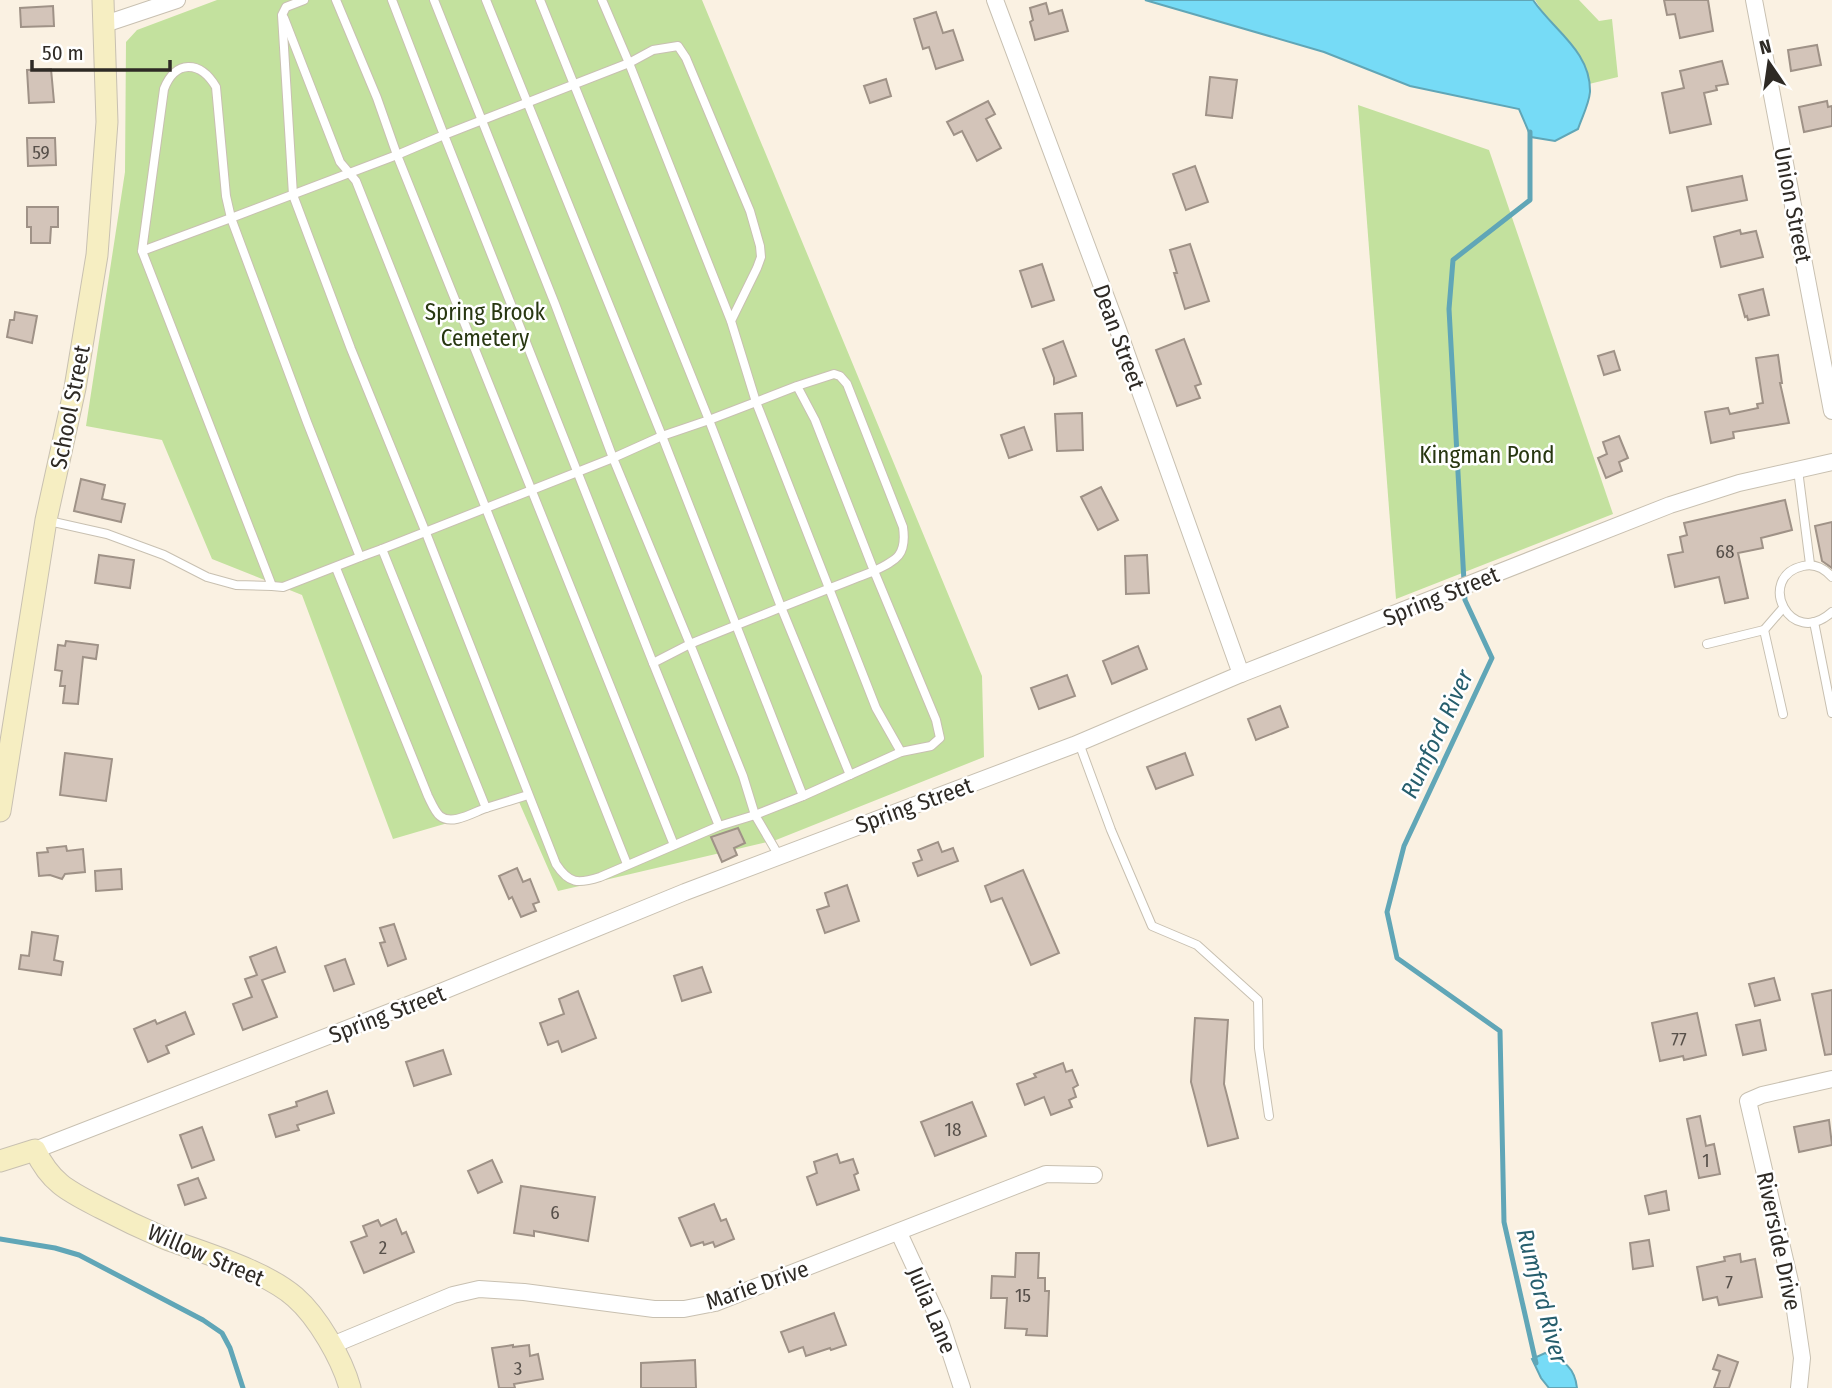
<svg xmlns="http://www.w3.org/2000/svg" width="1832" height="1388" viewBox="0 0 1832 1388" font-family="'Fira Sans Condensed',sans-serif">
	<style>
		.green { fill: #c3e19e }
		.water { fill: #76dbf6; stroke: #60a6b7; stroke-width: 2 }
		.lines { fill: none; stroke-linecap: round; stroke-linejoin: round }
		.stream { stroke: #60a6b7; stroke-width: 5 }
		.building { fill: #d3c4b9; stroke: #9f9287; stroke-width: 2 }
		.lane-casing { stroke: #c8c0b1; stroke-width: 10 }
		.street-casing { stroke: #c8c0b1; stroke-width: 18 }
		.secondary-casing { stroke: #c8c0b1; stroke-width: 23 }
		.lane { stroke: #fff; stroke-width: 8 }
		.street { stroke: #fff; stroke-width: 16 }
		.secondary { stroke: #f6eec2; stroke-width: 21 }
		.labels { text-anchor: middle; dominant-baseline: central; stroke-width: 5; stroke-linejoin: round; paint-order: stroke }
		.number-label { font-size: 19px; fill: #57504a }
		.street-label { font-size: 23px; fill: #2e2a25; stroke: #fff }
		.park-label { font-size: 23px; fill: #283711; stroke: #fff }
		.water-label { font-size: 24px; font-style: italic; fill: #265e6d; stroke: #fff }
	</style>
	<rect width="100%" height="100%" fill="#faf1e2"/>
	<g class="green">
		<polygon points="217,0 702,0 982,676 984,757 776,840 558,891 519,802 393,839 302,595 212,559 162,440 86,426 125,172 126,42 137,30"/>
		<polygon points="1535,0 1579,0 1599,21 1612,19 1618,77 1589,84"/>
		<polygon points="1358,105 1489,150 1613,514 1396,599"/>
	</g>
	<g class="water">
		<path d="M1145 0H1533C1553 30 1591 51 1590 92 1589 104 1582 117 1578 129L1555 141 1531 137 1519 109 1410 86 1324 52Z"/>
		<path d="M1545 1353C1564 1360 1575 1368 1577 1388H1549L1541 1378 1532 1359Z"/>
	</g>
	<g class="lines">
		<g class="stream">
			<polyline points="1530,132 1530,200 1453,260 1449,309 1465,600 1492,658 1404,846 1387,912 1397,958 1500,1031 1504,1222 1536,1363"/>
			<polyline points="0,1239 55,1248 79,1255 203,1320 222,1333 230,1348 243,1388"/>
		</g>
	</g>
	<g class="building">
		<polygon points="1664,0 1708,0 1713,31 1680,38 1675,14 1667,15"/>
		<polygon points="1046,3 1049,14 1062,10 1068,31 1035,40 1030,22 1033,20 1030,8"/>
		<polygon points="53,6 54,26 21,27 20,8"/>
		<polygon points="936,12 943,33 953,30 963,60 936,69 929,47 923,49 914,19"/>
		<polygon points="1817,45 1821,65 1791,71 1788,50"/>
		<polygon points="1722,61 1728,84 1716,86 1717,90 1704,93 1711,124 1670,133 1662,93 1684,88 1680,71"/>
		<polygon points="51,69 54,102 29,103 27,70"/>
		<polygon points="1210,77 1237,80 1232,118 1206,115"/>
		<polygon points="886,79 891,96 870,103 864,86"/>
		<polygon points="988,101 995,114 986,119 1001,148 977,161 962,131 954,135 947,122"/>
		<polygon points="1827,101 1828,107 1832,106 1832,126 1804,132 1799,107"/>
		<polygon points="27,138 55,138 56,165 28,166"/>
		<polygon points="1195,166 1208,202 1186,210 1173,174"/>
		<polygon points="1742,176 1747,200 1692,211 1687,187"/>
		<polygon points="27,207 58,207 58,227 51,227 50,243 31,243 31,227 27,227"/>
		<polygon points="1740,230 1741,234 1756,231 1763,257 1721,267 1714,237"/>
		<polygon points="1190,244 1209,301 1185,309 1174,273 1177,273 1170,250"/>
		<polygon points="1042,264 1054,300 1032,307 1020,271"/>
		<polygon points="1763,289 1769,315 1748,320 1747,316 1745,317 1739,295"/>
		<polygon points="15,312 37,316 32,343 7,337 10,320 14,320"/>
		<polygon points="1184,339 1201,384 1195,386 1200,398 1177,406 1156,350"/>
		<polygon points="1063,341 1076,376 1054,384 1054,378 1043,349"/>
		<polygon points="1614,351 1620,370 1604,375 1598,356"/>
		<polygon points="1778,355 1782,383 1780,383 1789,423 1733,432 1734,438 1711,443 1705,412 1728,408 1730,414 1758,408 1757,404 1763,403 1756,358"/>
		<polygon points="1082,413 1083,450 1057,451 1055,414"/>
		<polygon points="1024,427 1032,450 1009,458 1001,435"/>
		<polygon points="1619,436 1628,458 1619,462 1622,471 1606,478 1598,458 1607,454 1603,442"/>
		<polygon points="81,479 105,485 102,499 125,504 121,522 74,511"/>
		<polygon points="1101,487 1118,520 1098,530 1081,497"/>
		<polygon points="1785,500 1792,530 1761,538 1763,548 1738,553 1748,598 1725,603 1719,577 1675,587 1668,555 1683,552 1680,537 1687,535 1684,523"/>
		<polygon points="1832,522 1832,568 1822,561 1815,526"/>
		<polygon points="99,555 134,560 130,588 95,583"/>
		<polygon points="1147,555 1149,593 1126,594 1125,556"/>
		<polygon points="66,641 98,645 96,659 83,657 78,704 63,703 65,686 60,686 62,671 55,670 58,645 65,646"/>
		<polygon points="1138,646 1147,669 1112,684 1103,661"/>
		<polygon points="1067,675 1075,696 1039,709 1031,688"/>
		<polygon points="1280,706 1288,727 1256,740 1248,719"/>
		<polygon points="65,753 112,759 106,801 60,795"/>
		<polygon points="1185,753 1193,775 1156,789 1147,767"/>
		<polygon points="738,828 745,843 734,848 737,855 722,862 711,837"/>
		<polygon points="938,842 942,852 953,848 958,861 918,876 913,863 922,860 918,850"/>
		<polygon points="66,846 67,851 83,849 85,872 65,874 62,879 50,875 39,876 37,853 48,852 47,848"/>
		<polygon points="517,868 523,882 530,879 539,902 533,904 536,911 521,917 512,897 509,899 499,876"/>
		<polygon points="121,869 122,889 96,891 95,871"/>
		<polygon points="1023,870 1059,953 1031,965 1002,898 991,902 985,886"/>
		<polygon points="847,885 859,921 825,933 817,910 829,906 825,893"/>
		<polygon points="394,924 406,959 388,966 380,943 385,942 380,928"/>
		<polygon points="32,932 58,936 54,960 63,962 61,975 19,969 21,955 29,956"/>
		<polygon points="276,947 285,972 262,980 277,1017 243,1030 233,1004 252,997 245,979 257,975 250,957"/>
		<polygon points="345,959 354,984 334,991 325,966"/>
		<polygon points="702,967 711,992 682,1001 674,976"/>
		<polygon points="1774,978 1780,1000 1755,1006 1749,984"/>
		<polygon points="1832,990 1832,1054 1825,1055 1812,994"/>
		<polygon points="578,991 596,1038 562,1052 558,1041 548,1045 540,1023 564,1014 559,999"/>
		<polygon points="185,1012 194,1034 166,1046 169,1053 148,1062 134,1029 155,1020 157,1024"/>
		<polygon points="1697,1013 1706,1055 1684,1060 1683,1056 1660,1061 1652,1023"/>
		<polygon points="1195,1018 1228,1020 1224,1084 1238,1138 1208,1146 1191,1082"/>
		<polygon points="1760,1020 1766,1050 1743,1055 1736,1025"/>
		<polygon points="443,1050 451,1074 414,1086 406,1062"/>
		<polygon points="1063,1063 1066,1072 1072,1070 1078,1085 1073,1088 1076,1097 1069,1100 1072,1107 1051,1115 1044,1097 1025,1105 1017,1084 1036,1077 1034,1074"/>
		<polygon points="327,1091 334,1113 297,1125 299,1130 276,1137 269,1115 297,1106 296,1102"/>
		<polygon points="972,1102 986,1136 935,1156 921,1122"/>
		<polygon points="1700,1116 1706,1146 1714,1144 1720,1174 1699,1178 1687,1119"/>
		<polygon points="1829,1120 1832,1145 1799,1152 1794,1127"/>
		<polygon points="202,1127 214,1160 192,1168 180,1135"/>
		<polygon points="837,1154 840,1163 853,1159 858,1173 854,1175 859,1190 817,1205 807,1177 817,1173 814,1162"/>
		<polygon points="492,1160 502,1182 478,1193 468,1171"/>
		<polygon points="198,1178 206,1198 185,1205 178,1185"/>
		<polygon points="521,1186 595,1197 588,1241 534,1231 534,1236 514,1233"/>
		<polygon points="1666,1191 1669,1210 1649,1214 1645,1196"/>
		<polygon points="714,1204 721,1221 726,1219 734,1239 715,1247 713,1242 704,1245 703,1242 691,1246 679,1218"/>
		<polygon points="396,1219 402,1234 406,1232 414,1252 364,1273 351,1242 367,1236 363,1226 378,1220 381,1226"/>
		<polygon points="1649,1240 1653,1266 1633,1269 1630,1243"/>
		<polygon points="1016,1253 1039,1253 1038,1278 1045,1278 1045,1291 1049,1291 1047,1336 1026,1335 1027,1329 1005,1328 1007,1298 991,1298 992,1276 1015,1277"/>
		<polygon points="1740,1254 1741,1262 1755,1259 1762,1297 1719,1305 1717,1297 1703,1300 1697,1267 1725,1261 1724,1257"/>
		<polygon points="834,1313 846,1345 831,1350 830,1348 806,1356 803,1347 789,1352 781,1332"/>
		<polygon points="513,1345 513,1347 529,1345 530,1356 538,1354 543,1379 514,1384 515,1388 499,1388 492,1348"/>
		<polygon points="1718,1355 1738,1362 1729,1388 1714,1388 1720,1371 1713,1369"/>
		<polygon points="695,1360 696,1388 641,1388 641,1363"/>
	</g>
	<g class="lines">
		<g class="lane-casing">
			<g id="lane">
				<path d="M304 0 286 7 282 15 293 195 351 349 426 533 556 864C569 884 578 884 600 877L719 826 755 815 743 776 690 644C751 619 813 595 874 571L815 420 797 386 756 402 876 708 901 752 931 746 940 738 936 720 874 571C897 560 907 555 903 527L847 384 840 376 834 374 797 386"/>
				<polyline points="392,0 444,135 397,155 674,845"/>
				<polyline points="486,0 662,436 709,420 540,0"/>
				<polyline points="602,0 629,63 444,135 653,663 690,644 613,458 662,436 803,796 901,752"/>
				<polyline points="284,18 340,162 356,181 627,864"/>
				<polyline points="731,321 757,268 761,257 760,246 750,211 686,58 678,46 653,50 629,63 731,321 756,402 709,420 781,607 850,775"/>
				<polyline points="1798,470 1810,564"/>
				<path d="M49 521 107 534 164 555 207 577 236 585 272 586 142 251 231 218 226 196 216 87C200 60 175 60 164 89L142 251"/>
				<polyline points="382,549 613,458 555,304 434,0"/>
				<polyline points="360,557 382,549 486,808 528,795"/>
				<path d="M336 568 428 796C431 802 435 812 440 816 452 826 474 812 486 808"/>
				<path d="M1832 577C1824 568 1815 563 1803 566 1755 577 1790 650 1832 612"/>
				<polyline points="272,586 283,587 360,557 307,422 231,218 397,155 377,98 336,0"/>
				<polyline points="1814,622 1832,713"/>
				<polyline points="1764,630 1783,714"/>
				<polyline points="1707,644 1764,630 1783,608"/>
				<polyline points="653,663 719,826"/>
				<polyline points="1079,743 1111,830 1152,926 1197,945 1258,1000 1259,1048 1269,1116"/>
				<polyline points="779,856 755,815 803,796"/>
			</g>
		</g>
		<g class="street-casing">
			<g id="street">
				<polyline points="995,0 1116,324 1241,674"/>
				<polyline points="1754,0 1832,411"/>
				<polyline points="105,24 177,0"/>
				<polyline points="35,1150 426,998 685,892 1074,745 1241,674 1670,505 1739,483 1832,462"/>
				<polyline points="899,1233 941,1324 962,1388"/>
				<polyline points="330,1346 453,1295 479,1289 524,1292 654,1309 684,1309 715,1303 1046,1174 1094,1175"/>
				<polyline points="1799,1388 1802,1358 1792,1290 1748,1101 1762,1095 1832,1079"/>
			</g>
		</g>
		<g class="secondary-casing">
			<g id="secondary">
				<polyline points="0,811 46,520 75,388 97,255 107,122 103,0"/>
				<path d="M0 1161 35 1150C51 1184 70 1192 101 1208 122 1219 143 1229 164 1238 203 1253 264 1270 295 1297 318 1317 342 1359 350 1388"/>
			</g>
		</g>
		<use href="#lane" class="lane"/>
		<use href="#street" class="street"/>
		<use href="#secondary" class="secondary"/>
	</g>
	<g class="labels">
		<g class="number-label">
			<text x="41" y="152">59</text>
			<text x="1725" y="551">68</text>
			<text x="1679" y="1039">77</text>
			<text x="953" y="1129">18</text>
			<text x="1706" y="1160">1</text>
			<text x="555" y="1212">6</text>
			<text x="383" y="1247">2</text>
			<text x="1729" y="1282">7</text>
			<text x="1023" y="1295">15</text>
			<text x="518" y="1368">3</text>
		</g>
		<g class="street-label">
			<text transform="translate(1793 205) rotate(79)">Union Street</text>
			<text transform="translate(1119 337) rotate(70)">Dean Street</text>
			<text transform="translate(70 407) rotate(-79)">School Street</text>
			<text transform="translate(1441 596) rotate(-22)">Spring Street</text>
			<text transform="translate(914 805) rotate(-20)">Spring Street</text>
			<text transform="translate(387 1014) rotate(-21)">Spring Street</text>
			<text transform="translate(1779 1241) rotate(78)">Riverside Drive</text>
			<text transform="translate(206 1255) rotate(23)">Willow Street</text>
			<text transform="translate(757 1285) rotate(-19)">Marie Drive</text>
			<text transform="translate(932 1310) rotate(67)">Julia Lane</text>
		</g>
		<g class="park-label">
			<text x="485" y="312">Spring Brook<tspan x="485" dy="26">Cemetery</tspan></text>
			<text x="1487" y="455">Kingman Pond</text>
		</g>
		<g class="water-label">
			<text transform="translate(1437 734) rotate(-65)">Rumford River</text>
			<text transform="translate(1542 1296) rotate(75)">Rumford River</text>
		</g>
	</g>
	<g transform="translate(1769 63) rotate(347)" stroke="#ffffff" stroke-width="5" paint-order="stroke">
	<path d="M0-5L12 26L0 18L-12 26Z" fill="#2e2a25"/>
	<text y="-10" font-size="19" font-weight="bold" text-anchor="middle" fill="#2e2a25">N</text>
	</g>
	<path d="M32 60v10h138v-10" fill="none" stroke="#2e2a25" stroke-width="3.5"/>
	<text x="42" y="60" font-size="21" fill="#2e2a25" stroke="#ffffff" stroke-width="5" paint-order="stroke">50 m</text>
</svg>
